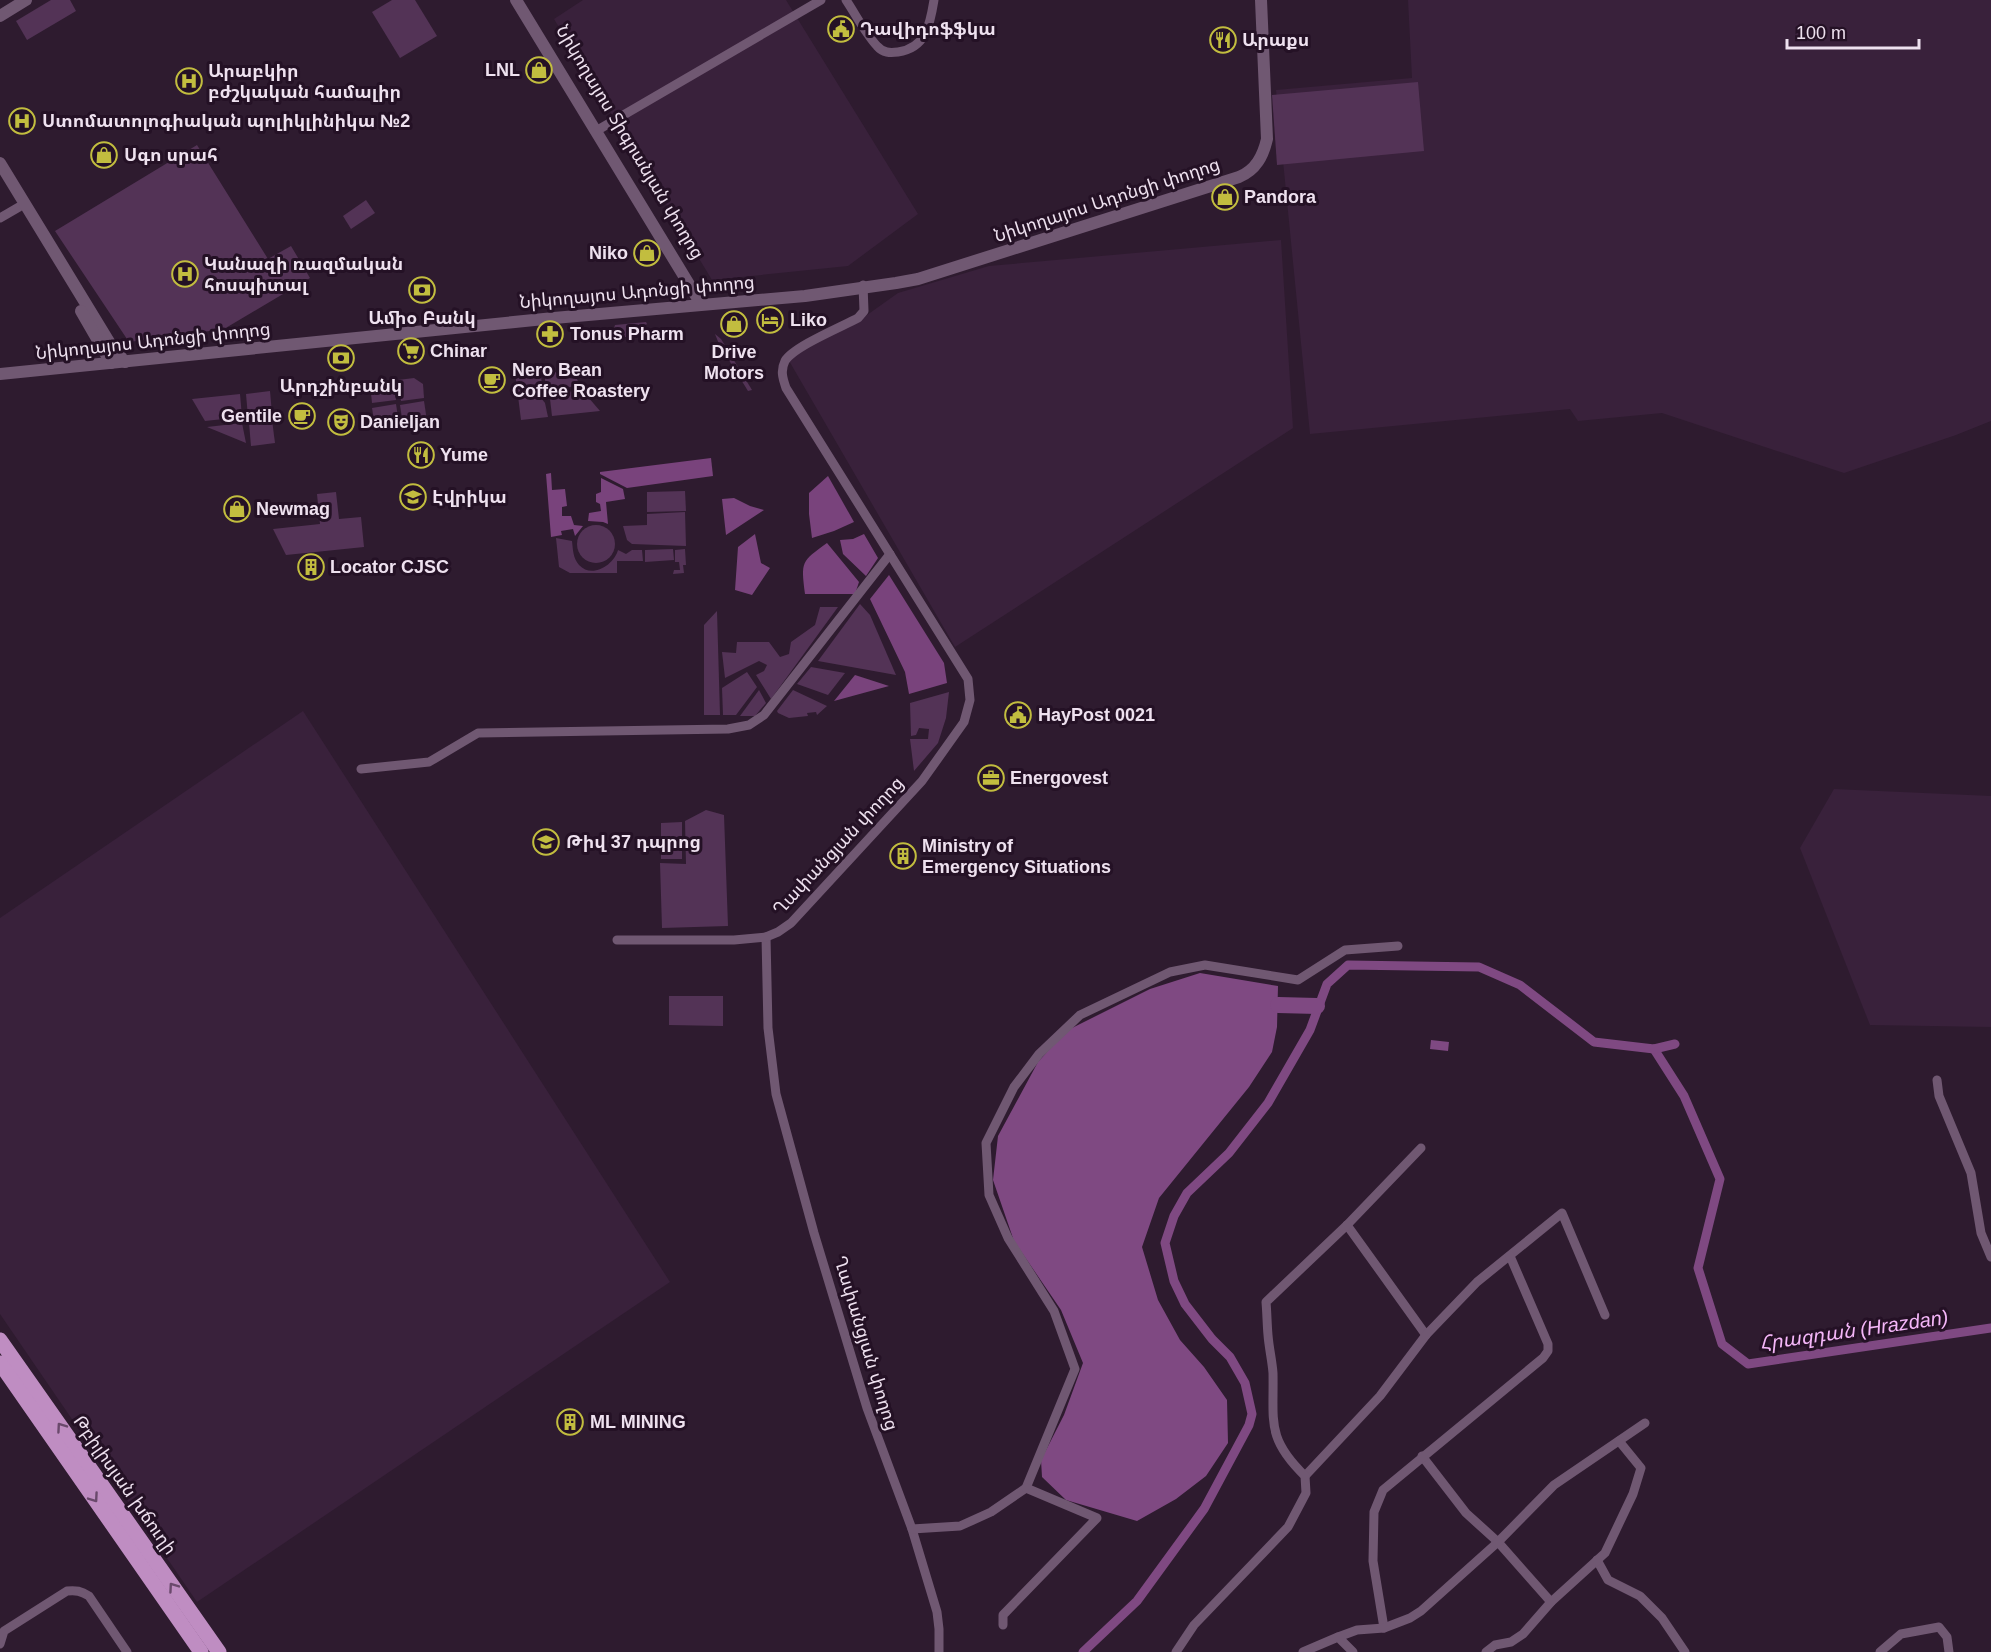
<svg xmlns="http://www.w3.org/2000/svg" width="1991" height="1652" viewBox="0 0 1991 1652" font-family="Helvetica,'Noto Sans Armenian',sans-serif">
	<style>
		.built { fill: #39213b }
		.green { fill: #533356 }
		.forest { fill: #79437c }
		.water { fill: #7f4982 }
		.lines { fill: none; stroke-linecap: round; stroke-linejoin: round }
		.canal { stroke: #7f4982; stroke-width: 9 }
		.river { stroke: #7f4982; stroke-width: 16 }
		.minor { stroke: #705872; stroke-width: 9 }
		.tertiary { stroke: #705872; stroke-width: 12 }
		.primary { stroke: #bf8dc2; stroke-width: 15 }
		.oneway { stroke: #6a496c }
		.labels { text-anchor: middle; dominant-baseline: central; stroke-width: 6; stroke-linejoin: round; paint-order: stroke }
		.poi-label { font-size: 18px; font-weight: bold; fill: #eee1ef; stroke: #241125; text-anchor: start }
		.street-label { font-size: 18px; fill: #eee1ef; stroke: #241125 }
		.water-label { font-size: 20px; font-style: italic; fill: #f4b6f8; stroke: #241125 }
	</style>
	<rect width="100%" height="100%" fill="#2e1b2f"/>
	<g class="built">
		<polygon points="583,0 786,0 918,214 848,266 712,280 554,19"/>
		<polygon points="1408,0 1991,0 1991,421 1956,435 1844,473 1662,413 1578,421 1570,409 1310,434 1276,90 1412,78"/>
		<polygon points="1281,240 1293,428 955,647 788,359 860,320 898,293 989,266"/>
		<polygon points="303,711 670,1282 197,1602 0,1314 0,918"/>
		<polygon points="1834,789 1991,796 1991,1027 1870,1025 1800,848"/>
	</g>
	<g class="green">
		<polygon points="51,0 70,0 76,11 27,40 16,21"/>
		<polygon points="392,0 415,0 437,36 400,58 372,12"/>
		<polygon points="1418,82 1424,151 1277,165 1272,95"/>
		<polygon points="197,145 268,259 291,246 310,278 224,329 129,342 55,231"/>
		<polygon points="366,200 375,213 351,229 343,216"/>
		<polygon points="646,322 647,324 627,337 620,337 614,328 615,325"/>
		<polygon points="715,334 721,339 752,390 748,391 719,344"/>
		<path d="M549 364C556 376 563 378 577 379L580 386 560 388 555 386 546 387 543 365Z"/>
		<polygon points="540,365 542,386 538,390 518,393 514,368"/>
		<polygon points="414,378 423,384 424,398 401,401 398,380"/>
		<polygon points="393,380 396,400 372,403 370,384"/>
		<polygon points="582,390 600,411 552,416 550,399 561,393"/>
		<polygon points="270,391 272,414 248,417 246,394"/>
		<polygon points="240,394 242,417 205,421 192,399"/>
		<polygon points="538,394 545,403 548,417 521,420 518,396"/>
		<polygon points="424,401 427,421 403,425 400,405"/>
		<polygon points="396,404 399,424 375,427 372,408"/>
		<polygon points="272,420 275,443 251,446 249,423"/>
		<polygon points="242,423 246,443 207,427"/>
		<polygon points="685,491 686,511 647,512 647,492"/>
		<polygon points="336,492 339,519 361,517 364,547 286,555 273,529 320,524 317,494"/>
		<polygon points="685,512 686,546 632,544 627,540 623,526 647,525 647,514"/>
		<circle cx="596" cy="544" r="19"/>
		<path d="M556 538 572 541C573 550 573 558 579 565 592 579 614 565 618 550L626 554 632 550H642L643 561H617V573H570L559 567Z"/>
		<polygon points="673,549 674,560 645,562 645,550"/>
		<polygon points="685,549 686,565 683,565 684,573 673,574 674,570 680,570 679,562 675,562 675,550"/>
		<polygon points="860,604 870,615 896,675 818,661"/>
		<polygon points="820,607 838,607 771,699 756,675 764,671 767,665 759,661 725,678 722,652 736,653 737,642 769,642 780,657 789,654 791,642 815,625"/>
		<polygon points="717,611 720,715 704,715 704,625"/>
		<polygon points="811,667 845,673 828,695 797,684"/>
		<polygon points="747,672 757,687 736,715 723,715 722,688"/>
		<polygon points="759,690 766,703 755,716 740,716"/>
		<polygon points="793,690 827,706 817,715 816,712 807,713 808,716 789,718 778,713 777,711"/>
		<polygon points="949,692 946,718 938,743 914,771 910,739 928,739 929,729 919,728 916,735 911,736 910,703"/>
		<polygon points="706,810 724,815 728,926 662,928 660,863 686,864 685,821"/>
		<polygon points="682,822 682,859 661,859 661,823"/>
		<polygon points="669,996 723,996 723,1026 669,1025"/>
	</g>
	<g class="forest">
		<polygon points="711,458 713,476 627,488 600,474 600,472"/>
		<polygon points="551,473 552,490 565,489 567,506 562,507 562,516 571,516 574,525 583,526 575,536 573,529 561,531 562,535 551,537 546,474"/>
		<polygon points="828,476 854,522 834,531 812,538 809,514 809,493"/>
		<polygon points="601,478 623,489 625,499 606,502 608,524 603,522 588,521 589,513 601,511 600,504 596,502 596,494 601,492"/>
		<polygon points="734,498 750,506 764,510 726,535 722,499"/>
		<polygon points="755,534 761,563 770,568 752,595 735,590 738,547"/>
		<polygon points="864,534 878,558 866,576 843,554 840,540 853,539"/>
		<path d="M827 543 859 582 855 594H805C801 561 801 562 827 543Z"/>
		<polygon points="889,575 944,663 947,683 909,694 905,672 870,599"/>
		<polygon points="855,675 889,686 834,701"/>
	</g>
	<g class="water">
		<polygon points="1200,973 1278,986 1277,1027 1272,1052 1249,1087 1159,1198 1142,1247 1158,1300 1180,1340 1204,1367 1227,1400 1228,1443 1206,1476 1176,1499 1137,1521 1066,1500 1042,1477 1041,1460 1064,1415 1083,1363 1061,1310 1014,1241 993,1180 998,1136 1038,1062 1066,1031 1150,989"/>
		<polygon points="1431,1040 1449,1042 1448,1051 1430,1049"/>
	</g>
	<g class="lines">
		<g class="canal">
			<polyline points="1654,1049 1684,1096 1720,1179 1698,1268 1722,1344 1748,1364 1991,1328"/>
			<polyline points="1083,1652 1137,1601 1204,1509 1249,1425 1252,1414 1245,1383 1230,1357 1212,1339 1185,1304 1174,1281 1165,1243 1174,1216 1187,1193 1229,1153 1268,1103 1310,1030 1327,984 1348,965 1479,967 1520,985 1594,1042 1654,1049 1675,1044"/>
		</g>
		<polyline class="river" points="1278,1005 1317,1006"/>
		<g class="minor">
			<path d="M846 0C856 15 865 33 877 46 883 53 890 53 898 52 926 48 930 25 934 0"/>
			<polyline points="596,131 821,0"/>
			<polyline points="0,218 19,207"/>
			<polyline points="361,769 429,762 478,733 728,729 749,725 764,715 890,554"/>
			<polyline points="766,937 768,1028 776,1094 814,1233 867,1408 912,1529 937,1612 939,1629 939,1652"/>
			<path d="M617 940H734L766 937 778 932 791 923 922 781 964 722 970 700 968 679 786 388C783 379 780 371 785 361 793 347 841 327 858 318L864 311 863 285"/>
			<polyline points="1937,1080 1939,1096 1971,1173 1981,1233 1991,1257"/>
			<polyline points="1347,1225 1426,1335"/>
			<polyline points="1422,1456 1466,1513 1498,1542 1551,1602"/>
			<polyline points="1305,1476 1380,1396 1426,1335 1477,1282 1562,1213 1605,1315"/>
			<polyline points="912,1529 960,1526 991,1512 1026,1488 1075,1369 1054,1311 1008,1238 989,1195 986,1143 1014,1087 1039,1054 1080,1015 1170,972 1205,965 1298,980 1345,950 1398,946"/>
			<polyline points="1597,1560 1608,1580 1640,1596 1662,1618 1685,1652"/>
			<polyline points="1003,1625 1003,1615 1097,1518 1026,1488"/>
			<polyline points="1384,1628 1373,1561 1374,1512 1383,1490 1543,1358 1548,1351 1548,1344 1510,1256"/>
			<polyline points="1338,1637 1357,1630 1384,1628 1410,1618 1421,1611 1498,1542 1554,1485 1645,1423"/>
			<path d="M0 1644 4 1631 67 1591C76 1590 81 1591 89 1596L127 1652"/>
			<path d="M1176 1652 1194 1625 1288 1527 1306 1493 1305 1476C1266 1438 1274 1422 1273 1373 1272 1360 1269 1348 1268 1335 1267 1324 1267 1313 1266 1302L1347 1225 1421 1148"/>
			<polyline points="1303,1652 1338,1637 1353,1652"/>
			<polyline points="1486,1652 1495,1645 1511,1642 1523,1634 1551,1602 1605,1553 1633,1494 1641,1468 1619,1441"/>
			<polyline points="1880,1652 1901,1634 1939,1627 1947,1637 1949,1652"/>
		</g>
		<g class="tertiary">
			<polyline points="516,0 701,304"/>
			<polyline points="0,16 26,0"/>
			<polyline points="0,163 111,345 125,362"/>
			<polyline points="81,311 111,363"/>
			<path d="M0 374 554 318 805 296 896 283 918 279 1239 177C1256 170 1263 156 1267 139L1261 0"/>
		</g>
		<g class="primary">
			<polyline points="0,1340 219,1652"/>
			<polyline points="0,1363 201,1652"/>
		</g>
	</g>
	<defs><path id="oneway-chevron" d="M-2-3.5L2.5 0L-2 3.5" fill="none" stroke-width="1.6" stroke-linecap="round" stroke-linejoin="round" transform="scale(1.5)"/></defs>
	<g class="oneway">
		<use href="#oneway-chevron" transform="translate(61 1427) rotate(-125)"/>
		<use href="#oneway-chevron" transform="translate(94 1498) rotate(55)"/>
		<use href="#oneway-chevron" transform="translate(173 1587) rotate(-125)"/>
	</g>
	<defs>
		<g id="civic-ring" transform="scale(1.35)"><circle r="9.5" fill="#241125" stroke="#c2bd3f" stroke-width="1.5"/><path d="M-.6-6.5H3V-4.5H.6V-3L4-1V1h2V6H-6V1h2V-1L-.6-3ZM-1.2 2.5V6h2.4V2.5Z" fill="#c2bd3f"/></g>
		<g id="restaurant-ring" transform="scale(1.35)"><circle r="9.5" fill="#241125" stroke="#c2bd3f" stroke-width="1.5"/><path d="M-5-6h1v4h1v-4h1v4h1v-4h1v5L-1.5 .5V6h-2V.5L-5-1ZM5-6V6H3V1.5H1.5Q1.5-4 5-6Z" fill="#c2bd3f"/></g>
		<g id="shop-ring" transform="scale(1.35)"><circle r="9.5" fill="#241125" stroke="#c2bd3f" stroke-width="1.5"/><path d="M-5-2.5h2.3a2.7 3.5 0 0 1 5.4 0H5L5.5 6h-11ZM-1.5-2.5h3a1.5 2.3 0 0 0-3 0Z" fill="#c2bd3f"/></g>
		<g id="hospital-ring" transform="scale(1.35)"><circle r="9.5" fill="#241125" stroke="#c2bd3f" stroke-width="1.5"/><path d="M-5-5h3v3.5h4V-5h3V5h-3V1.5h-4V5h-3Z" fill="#c2bd3f"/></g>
		<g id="bank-ring" transform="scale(1.35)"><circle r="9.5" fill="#241125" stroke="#c2bd3f" stroke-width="1.5"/><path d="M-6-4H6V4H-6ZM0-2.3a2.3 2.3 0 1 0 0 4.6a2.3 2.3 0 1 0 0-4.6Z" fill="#c2bd3f"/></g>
		<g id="hotel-ring" transform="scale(1.35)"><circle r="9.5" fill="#241125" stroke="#c2bd3f" stroke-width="1.5"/><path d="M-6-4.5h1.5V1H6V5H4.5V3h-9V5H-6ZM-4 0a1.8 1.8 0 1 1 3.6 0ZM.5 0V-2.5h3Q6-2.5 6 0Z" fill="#c2bd3f"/></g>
		<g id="pharmacy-ring" transform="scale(1.35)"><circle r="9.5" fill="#241125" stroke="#c2bd3f" stroke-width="1.5"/><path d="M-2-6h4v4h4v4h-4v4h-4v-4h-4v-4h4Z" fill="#c2bd3f"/></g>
		<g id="supermarket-ring" transform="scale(1.35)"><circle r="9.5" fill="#241125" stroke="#c2bd3f" stroke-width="1.5"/><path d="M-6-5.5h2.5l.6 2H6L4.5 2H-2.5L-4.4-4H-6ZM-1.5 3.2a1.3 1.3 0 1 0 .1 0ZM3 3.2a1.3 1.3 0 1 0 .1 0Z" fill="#c2bd3f"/></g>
		<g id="cafe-ring" transform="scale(1.35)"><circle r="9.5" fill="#241125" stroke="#c2bd3f" stroke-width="1.5"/><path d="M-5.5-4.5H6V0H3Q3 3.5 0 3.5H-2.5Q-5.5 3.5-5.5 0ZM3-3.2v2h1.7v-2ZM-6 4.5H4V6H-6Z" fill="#c2bd3f"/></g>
		<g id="theatre-ring" transform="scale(1.35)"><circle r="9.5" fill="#241125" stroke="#c2bd3f" stroke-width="1.5"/><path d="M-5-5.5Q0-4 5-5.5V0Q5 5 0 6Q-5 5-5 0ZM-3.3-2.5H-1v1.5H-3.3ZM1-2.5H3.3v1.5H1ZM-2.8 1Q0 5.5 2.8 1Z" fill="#c2bd3f"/></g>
		<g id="school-ring" transform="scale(1.35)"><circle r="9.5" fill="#241125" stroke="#c2bd3f" stroke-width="1.5"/><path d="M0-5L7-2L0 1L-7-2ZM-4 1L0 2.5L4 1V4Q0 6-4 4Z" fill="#c2bd3f"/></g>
		<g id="building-ring" transform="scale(1.35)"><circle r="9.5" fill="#241125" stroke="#c2bd3f" stroke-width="1.5"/><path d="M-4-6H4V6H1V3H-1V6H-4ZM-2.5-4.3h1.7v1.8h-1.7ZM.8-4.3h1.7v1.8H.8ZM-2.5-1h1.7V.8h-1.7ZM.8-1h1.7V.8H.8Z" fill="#c2bd3f"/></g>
		<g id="office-ring" transform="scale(1.35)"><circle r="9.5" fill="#241125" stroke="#c2bd3f" stroke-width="1.5"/><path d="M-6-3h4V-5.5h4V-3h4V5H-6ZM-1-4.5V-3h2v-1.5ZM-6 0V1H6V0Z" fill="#c2bd3f"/></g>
	</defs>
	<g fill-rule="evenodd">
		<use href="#civic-ring" x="841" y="29"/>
		<use href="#restaurant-ring" x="1223" y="40"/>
		<use href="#shop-ring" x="539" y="70"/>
		<use href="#hospital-ring" x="189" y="81"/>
		<use href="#hospital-ring" x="22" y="121"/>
		<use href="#shop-ring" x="104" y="155"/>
		<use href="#shop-ring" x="1225" y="197"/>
		<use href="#shop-ring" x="647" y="253"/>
		<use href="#hospital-ring" x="185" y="274"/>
		<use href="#bank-ring" x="422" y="290"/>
		<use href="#hotel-ring" x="770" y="320"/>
		<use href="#shop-ring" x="734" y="324"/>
		<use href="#pharmacy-ring" x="550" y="334"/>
		<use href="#supermarket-ring" x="411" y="351"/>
		<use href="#bank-ring" x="341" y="358"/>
		<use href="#cafe-ring" x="492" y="380"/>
		<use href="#cafe-ring" x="302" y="416"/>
		<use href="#theatre-ring" x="341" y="422"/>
		<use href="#restaurant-ring" x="421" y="455"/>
		<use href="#school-ring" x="413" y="497"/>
		<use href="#shop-ring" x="237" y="509"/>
		<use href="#building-ring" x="311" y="567"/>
		<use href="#civic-ring" x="1018" y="715"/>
		<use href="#office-ring" x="991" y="778"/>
		<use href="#school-ring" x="546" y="842"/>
		<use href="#building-ring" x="903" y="856"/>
		<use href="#building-ring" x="570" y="1422"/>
	</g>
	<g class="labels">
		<g class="poi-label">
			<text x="860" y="29">Դավիդոֆֆկա</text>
			<text x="1242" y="40">Արաքս</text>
			<text x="520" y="70" text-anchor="end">LNL</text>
			<text x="208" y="71">Արաբկիր<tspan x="208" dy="21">բժշկական համալիր</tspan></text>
			<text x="42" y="121">Ստոմատոլոգիական պոլիկլինիկա №2</text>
			<text x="124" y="155">Սգո սրահ</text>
			<text x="1244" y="197">Pandora</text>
			<text x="628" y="253" text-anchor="end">Niko</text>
			<text x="204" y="264">Կանազի ռազմական<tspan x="204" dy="21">հոսպիտալ</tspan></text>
			<text x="422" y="318" text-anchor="middle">Ամիօ Բանկ</text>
			<text x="790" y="320">Liko</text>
			<text x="570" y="334">Tonus Pharm</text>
			<text x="430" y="351">Chinar</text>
			<text x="734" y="352" text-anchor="middle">Drive<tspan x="734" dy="21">Motors</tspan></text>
			<text x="512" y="370">Nero Bean<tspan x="512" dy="21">Coffee Roastery</tspan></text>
			<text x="341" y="386" text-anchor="middle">Արդշինբանկ</text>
			<text x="282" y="416" text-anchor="end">Gentile</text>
			<text x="360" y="422">Danieljan</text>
			<text x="440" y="455">Yume</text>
			<text x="432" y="497">Էվրիկա</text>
			<text x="256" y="509">Newmag</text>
			<text x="330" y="567">Locator CJSC</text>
			<text x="1038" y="715">HayPost 0021</text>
			<text x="1010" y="778">Energovest</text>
			<text x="566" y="842">Թիվ 37 դպրոց</text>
			<text x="922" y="846">Ministry of<tspan x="922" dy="21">Emergency Situations</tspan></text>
			<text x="590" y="1422">ML MINING</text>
		</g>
		<g class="street-label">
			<text transform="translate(630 142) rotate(59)">Նիկողայոս Տիգրանյան փողոց</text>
			<text transform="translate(1107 200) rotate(-18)">Նիկողայոս Ադոնցի փողոց</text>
			<text transform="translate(637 292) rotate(-5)">Նիկողայոս Ադոնցի փողոց</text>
			<text transform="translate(153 341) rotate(-6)">Նիկողայոս Ադոնցի փողոց</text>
			<text transform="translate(838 846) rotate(-47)">Ղափանցյան փողոց</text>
			<text transform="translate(866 1343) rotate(73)">Ղափանցյան փողոց</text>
			<text transform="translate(125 1485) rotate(55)">Թբիլիսյան խճուղի</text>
		</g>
		<g class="water-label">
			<text transform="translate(1854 1330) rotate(-8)">Հրազդան (Hrazdan)</text>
		</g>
	</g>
	<path d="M1787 39v9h132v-9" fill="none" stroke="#eee1ef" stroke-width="3"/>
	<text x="1796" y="39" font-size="18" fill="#eee1ef" stroke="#241125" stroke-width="4.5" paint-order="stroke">100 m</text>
</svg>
